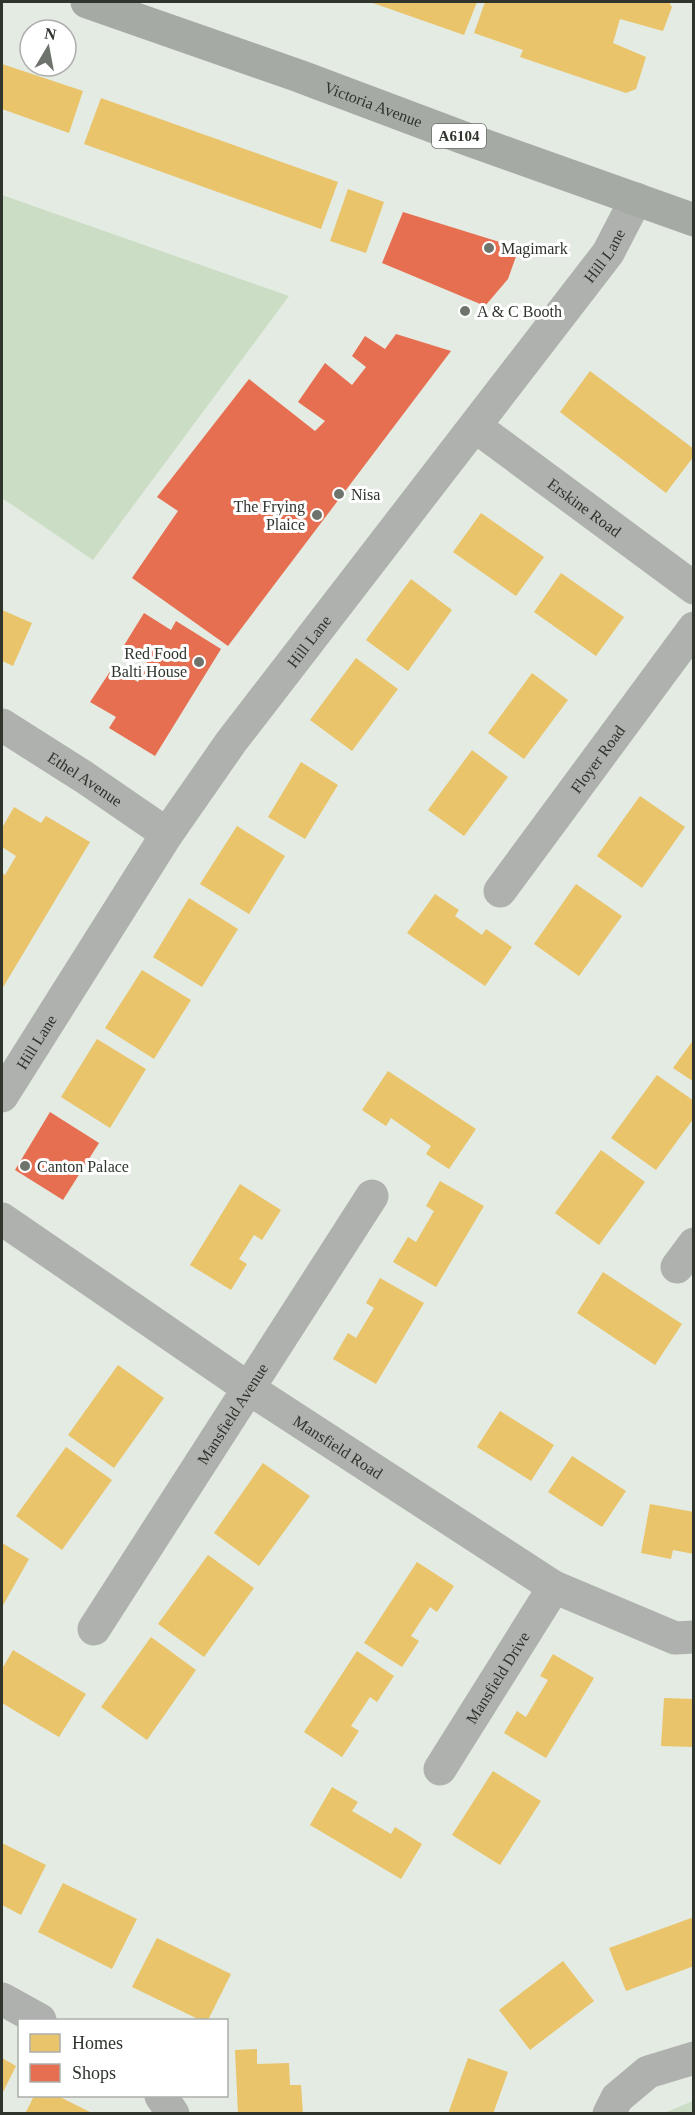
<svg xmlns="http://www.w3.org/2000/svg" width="695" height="2115" viewBox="0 0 695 2115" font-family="'Times New Roman',serif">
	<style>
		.green { fill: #cbdec5 }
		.homes { fill: #e9c46a }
		.shops { fill: #e76f51 }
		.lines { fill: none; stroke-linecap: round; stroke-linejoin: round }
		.street { stroke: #aeb1ad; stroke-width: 33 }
		.primary { stroke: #a6aaa5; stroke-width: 33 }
		.poi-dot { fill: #6e746c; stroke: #fff; stroke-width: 2 }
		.labels { text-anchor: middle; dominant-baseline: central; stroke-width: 6; stroke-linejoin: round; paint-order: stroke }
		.shield { fill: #fff; stroke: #6d716c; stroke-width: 1.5 }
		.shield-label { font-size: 15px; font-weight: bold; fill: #2f342d }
		.street-label { font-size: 16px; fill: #2f342d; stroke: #fff }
		.poi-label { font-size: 16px; fill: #2f342d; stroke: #fff; text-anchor: start }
	</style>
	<rect width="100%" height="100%" fill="#e4ebe2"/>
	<g class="green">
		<polygon points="2,195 289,296 93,560 2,498"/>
		<polygon points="693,2101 693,2113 664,2113"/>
	</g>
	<g class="homes">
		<polygon points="370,2 477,2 464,35"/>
		<polygon points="485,2 669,2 672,7 663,31 620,19 613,43 646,57 636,89 626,93 520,57 523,50 474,33"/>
		<polygon points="2,64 83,91 69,133 2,109"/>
		<polygon points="101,98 338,182 321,229 84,144"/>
		<polygon points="348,189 384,202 366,253 330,241"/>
		<polygon points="590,371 694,449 694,456 666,493 560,412"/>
		<polygon points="481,513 544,557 516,596 453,552"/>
		<polygon points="561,573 624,617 596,656 534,612"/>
		<polygon points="411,579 452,610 408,671 366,640"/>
		<polygon points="2,610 32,623 13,666 2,661"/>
		<polygon points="356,658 398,689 352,751 310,720"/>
		<polygon points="532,673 568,700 524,759 488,733"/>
		<polygon points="472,750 508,777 464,836 428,810"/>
		<polygon points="301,762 338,785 305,839 268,817"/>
		<polygon points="640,796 685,827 642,888 597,856"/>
		<polygon points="14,807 41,823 46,816 90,842 2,989 2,873 5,875 16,856 2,847 2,828"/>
		<polygon points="237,826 285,856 249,914 200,884"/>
		<polygon points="576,884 622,916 579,976 534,944"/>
		<polygon points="435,894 459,910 455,916 482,935 486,929 512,947 485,986 407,933"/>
		<polygon points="189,898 238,929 202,987 153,957"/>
		<polygon points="142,970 191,1000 154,1059 105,1028"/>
		<polygon points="97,1039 146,1069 110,1128 61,1097"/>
		<polygon points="694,1039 694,1082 673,1068"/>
		<polygon points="388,1071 476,1129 449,1169 426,1154 431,1146 391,1118 386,1126 362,1110"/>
		<polygon points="657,1075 694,1101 694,1118 656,1170 611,1138"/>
		<polygon points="601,1150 645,1182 599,1245 555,1213"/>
		<polygon points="440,1181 484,1206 436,1287 393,1262 408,1237 416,1242 434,1211 426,1206"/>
		<polygon points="240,1184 281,1210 262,1240 254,1235 239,1259 247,1264 231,1290 190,1265"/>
		<polygon points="603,1272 682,1324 655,1365 577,1313"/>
		<polygon points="380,1278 424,1303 376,1384 333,1359 348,1333 356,1338 374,1308 366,1303"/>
		<polygon points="118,1365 164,1398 114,1468 68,1435"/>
		<polygon points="500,1411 554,1445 531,1481 477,1447"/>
		<polygon points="66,1447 112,1480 62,1550 16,1516"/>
		<polygon points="572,1456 626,1491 602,1527 548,1492"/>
		<polygon points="263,1463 310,1496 259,1566 214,1533"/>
		<polygon points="650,1504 694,1512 694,1554 673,1550 671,1559 641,1553"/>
		<polygon points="2,1543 29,1559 2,1607"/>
		<polygon points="208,1555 254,1588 204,1657 158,1624"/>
		<polygon points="417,1562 454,1586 437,1612 430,1607 411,1636 419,1641 402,1667 364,1643"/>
		<polygon points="151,1637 196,1670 147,1740 101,1707"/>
		<polygon points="13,1650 86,1694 59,1737 2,1703 2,1669"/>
		<polygon points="357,1651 394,1676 377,1702 370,1697 351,1726 359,1731 342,1757 304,1732"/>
		<polygon points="553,1654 594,1678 546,1758 504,1733 517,1711 526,1717 548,1680 540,1676"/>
		<polygon points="664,1698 694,1699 694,1747 661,1746"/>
		<polygon points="493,1771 541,1801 500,1865 452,1835"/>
		<polygon points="332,1787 358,1802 352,1811 391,1834 395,1827 422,1844 401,1879 310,1825"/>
		<polygon points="2,1843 46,1865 21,1915 2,1905"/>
		<polygon points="63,1883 137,1919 112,1969 38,1932"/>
		<polygon points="694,1917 694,1966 626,1991 609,1948"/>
		<polygon points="157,1938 231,1974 208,2020 200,2020 132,1987"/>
		<polygon points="563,1961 594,2001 530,2050 499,2010"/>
		<polygon points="257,2049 257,2064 289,2063 290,2085 301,2085 303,2114 238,2114 235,2050"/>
		<polygon points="2,2058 16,2066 2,2094"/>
		<polygon points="468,2058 508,2072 493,2114 448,2114"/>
		<polygon points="34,2096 58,2096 94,2114 25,2114"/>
	</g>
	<g class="shops">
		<polygon points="403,212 519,248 508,279 485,306 382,263"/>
		<polygon points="396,334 451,351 228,646 132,578 178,511 157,497 249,379 315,431 325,421 298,402 325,363 352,385 366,367 352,356 365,336 385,349"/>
		<polygon points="144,613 171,630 176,621 221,649 155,756 109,728 116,717 90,702 113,667 138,682 149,664 123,647"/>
		<polygon points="50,1112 99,1143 63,1200 15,1170"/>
	</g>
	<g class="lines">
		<g class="street">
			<path id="s1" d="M476 427 694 588"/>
			<path id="s2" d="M2 725 84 777 167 834"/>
			<path id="s3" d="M500 891 694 628"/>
			<path id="s4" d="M2 1096 167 834 231 742 608 253 636 199"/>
			<path id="s5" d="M2 1219 248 1388 554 1587 675 1638 694 1637"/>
			<polyline points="677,1267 694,1244"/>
			<path id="s6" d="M94 1629 372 1196"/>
			<path id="s7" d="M440 1769 554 1587"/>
			<polyline points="2,1999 40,2020"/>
			<polyline points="161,2096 173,2114"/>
			<polyline points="609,2114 617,2098 648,2072 694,2058"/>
		</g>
		<path class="primary" id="s8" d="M87 2 299 76 464 138 694 220"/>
	</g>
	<g class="poi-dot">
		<circle cx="489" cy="248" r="6"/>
		<circle cx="465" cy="311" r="6"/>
		<circle cx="339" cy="494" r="6"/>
		<circle cx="317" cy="515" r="6"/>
		<circle cx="199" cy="662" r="6"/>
		<circle cx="25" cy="1166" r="6"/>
	</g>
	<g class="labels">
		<rect class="shield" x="432" y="124" width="54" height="24" rx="4.5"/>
		<g class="shield-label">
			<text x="459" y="136">A6104</text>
		</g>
		<g class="street-label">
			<text stroke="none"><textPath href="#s8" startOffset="304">Victoria Avenue</textPath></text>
			<text stroke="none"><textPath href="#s4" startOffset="1035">Hill Lane</textPath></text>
			<text stroke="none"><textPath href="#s1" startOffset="135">Erskine Road</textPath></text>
			<text stroke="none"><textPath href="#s4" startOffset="549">Hill Lane</textPath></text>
			<text stroke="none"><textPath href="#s3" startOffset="164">Floyer Road</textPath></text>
			<text stroke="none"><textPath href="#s2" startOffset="99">Ethel Avenue</textPath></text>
			<text stroke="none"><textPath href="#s4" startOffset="64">Hill Lane</textPath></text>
			<text stroke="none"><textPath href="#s6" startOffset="256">Mansfield Avenue</textPath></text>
			<text stroke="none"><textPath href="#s5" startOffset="406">Mansfield Road</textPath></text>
			<text stroke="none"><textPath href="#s7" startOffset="108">Mansfield Drive</textPath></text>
		</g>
		<g class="poi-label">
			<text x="501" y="248">Magimark</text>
			<text x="477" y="311">A &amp; C Booth</text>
			<text x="351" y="494">Nisa</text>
			<text x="305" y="506" text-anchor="end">The Frying<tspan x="305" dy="18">Plaice</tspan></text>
			<text x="187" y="653" text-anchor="end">Red Food<tspan x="187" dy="18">Balti House</tspan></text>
			<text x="37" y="1166">Canton Palace</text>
		</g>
	</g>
	<rect width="695" height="2115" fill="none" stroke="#2f342d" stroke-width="6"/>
	<rect x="18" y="2019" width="210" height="78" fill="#ffffff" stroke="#acaeab" stroke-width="1.5"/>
	<rect x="30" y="2034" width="30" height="18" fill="#e9c46a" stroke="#acaeab" stroke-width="1.5"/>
	<text x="72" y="2049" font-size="18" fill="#2f342d">Homes</text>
	<rect x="30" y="2064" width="30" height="18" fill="#e76f51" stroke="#acaeab" stroke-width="1.5"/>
	<text x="72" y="2079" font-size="18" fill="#2f342d">Shops</text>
	<g transform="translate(48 48) rotate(10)"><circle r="28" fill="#ffffff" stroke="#acaeab" stroke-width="1.5"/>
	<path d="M0-4.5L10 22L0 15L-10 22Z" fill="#6e746c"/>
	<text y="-9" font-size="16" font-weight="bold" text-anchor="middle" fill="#2f342d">N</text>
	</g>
</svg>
